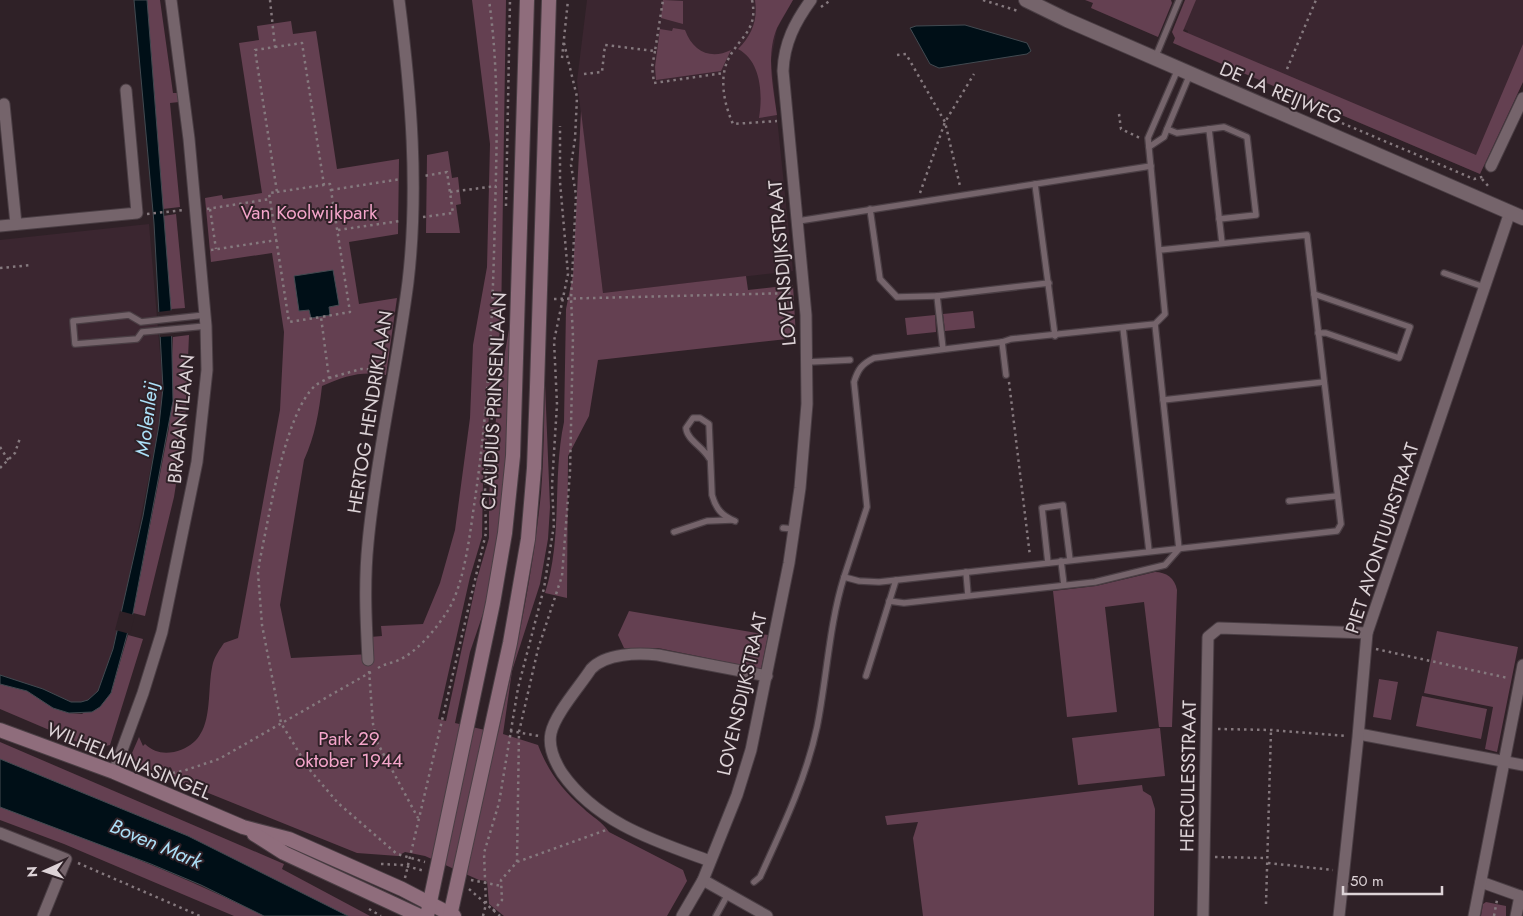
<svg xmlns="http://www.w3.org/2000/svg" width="1523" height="916" viewBox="0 0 1523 916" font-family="Jost,sans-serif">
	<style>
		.built { fill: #3b2630 }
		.green { fill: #644051 }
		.water { fill: #000f17; stroke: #424a51 }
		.pier { fill: #2f2127 }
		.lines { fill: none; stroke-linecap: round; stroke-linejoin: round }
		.service-casing { stroke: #4a3e44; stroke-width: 8 }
		.minor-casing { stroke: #4a3e44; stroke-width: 13 }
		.tertiary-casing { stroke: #4a3e44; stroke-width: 16 }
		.secondary-casing { stroke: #4a3e44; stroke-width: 16 }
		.path { stroke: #85797e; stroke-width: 2.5; stroke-dasharray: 2.5 4; stroke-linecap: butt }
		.service { stroke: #75646b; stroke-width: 5.5 }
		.minor { stroke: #75646b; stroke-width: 11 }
		.tertiary { stroke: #75646b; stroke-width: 14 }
		.secondary { stroke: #8f6d7c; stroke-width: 14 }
		.labels { text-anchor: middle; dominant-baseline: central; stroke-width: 4; stroke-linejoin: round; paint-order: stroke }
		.street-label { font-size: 19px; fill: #ddd3d7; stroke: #2f2127 }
		.park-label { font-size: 19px; fill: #f4a5ca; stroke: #2f2127 }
		.water-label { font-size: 20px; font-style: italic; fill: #ace0f8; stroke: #2f2127 }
	</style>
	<rect width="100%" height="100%" fill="#2f2127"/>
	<g class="built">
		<polygon points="587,0 793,0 777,29 771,60 793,271 603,293 577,81"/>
		<polygon points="1186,0 1523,0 1523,82 1480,174 1181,47 1188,31 1175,25"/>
		<polygon points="149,224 163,388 159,425 123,608 106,673 98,691 88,700 81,702 71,702 43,689 0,675 0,240"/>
	</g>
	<g class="green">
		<polygon points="147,0 160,0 173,93 178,93 179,102 170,103 180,207 163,209"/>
		<path d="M472 0H506L501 324 492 385 483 480 482 537 470 577 438 719 446 721 477 579 489 538V495L499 386 511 318 504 491 490 593 470 652 455 723 498 733C516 654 533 574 541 493 544 457 544 419 545 383L550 507 548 539 540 584 512 671 503 734 538 745C548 771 562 790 583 808 592 817 602 821 609 832L683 870 687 881 667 916H504L489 904 487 881 479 880 425 856 405 852 398 856 357 853 134 763 132 753 139 737 143 746 145 744C154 752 162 754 174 752 218 742 205 695 213 663 215 656 220 649 224 643L238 638 280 410 284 332 272 253 211 262 205 198 222 195 223 199 262 193 239 43 259 40 257 26 291 21 293 34 316 31 337 169 399 159 398 234 349 242 359 304 397 298 386 375C360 371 346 376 322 386 319 412 315 436 304 460L280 605 291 658 371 654 370 637 382 636 381 626 423 624 440 583 455 530 470 418 473 345 487 267 490 144Z"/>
		<polygon points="663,0 683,1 683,24 661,18"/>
		<path d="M755 0H793C788 9 782 18 777 28 766 54 773 87 777 115L759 118C763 94 761 61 738 49 752 35 758 20 755 0Z"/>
		<polygon points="1085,0 1171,0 1172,3 1158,37 1091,8 1093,3"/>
		<polygon points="1185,0 1196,0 1183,31 1476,155 1523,44 1523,82 1480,174 1173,43 1175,38 1172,32"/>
		<path d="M673 28 685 30C693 52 711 60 731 50L721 71 656 80 655 67 660 29 672 31Z"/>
		<path d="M581 111 603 293 746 276 748 290 793 285 796 338 598 360 589 416 568 456 567 598 545 593C563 537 552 478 564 422L566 309 573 275Z"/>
		<polygon points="448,151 452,178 458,177 461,204 456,205 460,233 426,233 427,155"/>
		<polygon points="176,214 185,308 171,309 163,216"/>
		<polygon points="973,311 975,328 945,331 943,314"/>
		<polygon points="935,315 936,332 907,335 905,318"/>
		<polygon points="189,335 185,427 174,497 145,616 133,613 169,428 173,337"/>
		<path d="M1155 572C1166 572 1175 578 1177 590L1172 727H1159L1144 602 1105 607 1117 712 1067 717 1053 591 1096 586Z"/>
		<polygon points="629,611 768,635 761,669 658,648 633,650 624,648 618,635"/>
		<polygon points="1437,631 1518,647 1497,752 1485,749 1493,707 1424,693"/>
		<polygon points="128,635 143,639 110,745 94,749 0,709 0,684 27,691 53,708 69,713 82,714 111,693"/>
		<polygon points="1379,679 1398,682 1391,720 1373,717"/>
		<polygon points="1422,696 1487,709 1481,739 1416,726"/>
		<polygon points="1160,728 1165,776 1078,785 1072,738"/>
		<polygon points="0,742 284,864 282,869 370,916 348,916 188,836 0,759"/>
		<polygon points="1142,785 1143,791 1151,796 1155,809 1154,916 923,916 913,838 918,822 887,825 885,816"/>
		<path d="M0 807C90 839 179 874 264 916H234L64 844 0 820Z"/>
		<polygon points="1486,902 1506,906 1506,916 1481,916 1483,904"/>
	</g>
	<g class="water">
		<polygon points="134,0 147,0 171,309 173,401 133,613 111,693 100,707 92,712 69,713 53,708 27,691 0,684 0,675 43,689 71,702 81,702 88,700 98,691 113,649 143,516 159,425 163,388 154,223"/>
		<polygon points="965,25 1027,43 1031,51 1027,54 939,68 930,64 910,28 916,26"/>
		<polygon points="333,270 339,305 329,307 330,315 311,318 309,310 299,311 294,276"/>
		<polygon points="0,759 188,836 348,916 264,916 201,885 151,864 0,807"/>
	</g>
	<g class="pier">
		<polygon points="174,310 175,336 160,337 158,312"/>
		<polygon points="120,611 135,615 130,634 115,630"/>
	</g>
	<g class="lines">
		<g class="service-casing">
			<g id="service">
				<polyline points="1155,58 1179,0"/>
				<polyline points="1167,129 1190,74"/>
				<polyline points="1209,129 1224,127 1247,137 1256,215 1219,219"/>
				<polyline points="1149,147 1164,137 1167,129 1177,133 1209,129 1222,243"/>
				<polyline points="1035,184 1055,336"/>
				<polyline points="870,209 880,279 897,297 937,296"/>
				<polyline points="798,221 1151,166"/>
				<path d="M1160 250 1307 235 1341 524 1337 531 879 582 859 581 844 577 867 507 854 382C858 369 862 364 874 358L1002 342 1011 339 1155 324 1165 314 1148 138 1178 69"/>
				<polyline points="1444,273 1484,287"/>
				<polyline points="1314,294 1410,327 1399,358 1326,333 1318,333"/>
				<polyline points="205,315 141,322 129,315 73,321 75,344 137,339 142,332 206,326"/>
				<polyline points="1123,328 1149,551"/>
				<polyline points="1002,342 1006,375"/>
				<polyline points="943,349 937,296 1049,283"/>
				<polyline points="808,362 850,360"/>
				<polyline points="1163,400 1324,382"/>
				<path d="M709 458C703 447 687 440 686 428L693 418H700L709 424 712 495C716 509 722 516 735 521"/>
				<polyline points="1289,501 1337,496"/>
				<polyline points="783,528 794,529"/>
				<polyline points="674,532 707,521 731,520"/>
				<polyline points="1061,561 1064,585"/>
				<polyline points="1048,563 1042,508 1063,505 1070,560"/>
				<polyline points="966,572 968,595"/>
				<polyline points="889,601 904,603 1095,582 1165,565 1179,549 1155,324"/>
				<polyline points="866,676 896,580"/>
				<path d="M754 882 760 877C782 829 806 779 817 727 827 677 829 625 844 577"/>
				<polyline points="716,916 728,894"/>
			</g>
		</g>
		<g class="minor-casing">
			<g id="minor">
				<polyline points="4,104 16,224"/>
				<polyline points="1491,166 1523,98"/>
				<polyline points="0,226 137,213 126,90"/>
				<path d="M368 660C366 621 364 582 368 543 376 456 397 369 408 282 419 188 411 93 399 0"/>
				<polyline points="1359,734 1523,765"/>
				<polyline points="114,772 143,693 162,632 197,462 207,370 206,326 189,139 171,0"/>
				<polyline points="0,833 66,859 43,916"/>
				<path d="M710 861C655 841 597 823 562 773 555 762 548 747 551 733 555 714 580 686 591 669 606 653 638 653 658 655L767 676"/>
				<polyline points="703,880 767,916"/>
				<polyline points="1481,882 1523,897"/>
				<path d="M682 916 703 880 737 795 751 750 789 563 800 488 807 404 806 315 783 71C784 43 795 22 811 0"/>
				<polyline points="1203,916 1208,637 1219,628 1367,633"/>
				<polyline points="1339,916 1358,737 1367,633 1510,212"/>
				<polyline points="1474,916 1523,665"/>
				<polyline points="1516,916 1520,896"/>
			</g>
		</g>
		<g class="tertiary-casing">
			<polyline id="tertiary" points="1026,0 1067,20 1523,218"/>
		</g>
		<g class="secondary-casing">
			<g id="secondary">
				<polyline points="0,730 114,772 243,827 289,839 402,889 454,916"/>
				<polyline points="254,834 284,853 420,916"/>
				<polyline points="427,916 493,603 505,533 513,456 527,0"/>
				<polyline points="450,916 510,643 528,539 534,468 537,387 549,0"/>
			</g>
		</g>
		<g class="path">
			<path d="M270 0 275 47 255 50 277 192 269 193 289 322 321 317 329 378C325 380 320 382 316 385 285 411 269 518 260 559L258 573 262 625 281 723 309 769 338 803 397 854 425 862"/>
			<path d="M752 0C758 29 742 35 730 56 718 76 724 104 733 124L777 121"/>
			<polyline points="983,0 1018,11"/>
			<polyline points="821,7 831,0"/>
			<polyline points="275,47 302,43 324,185"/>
			<polyline points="655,51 652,67 654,83 724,73"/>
			<polyline points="897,55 906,54 945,122 960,186"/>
			<polyline points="562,58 568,0"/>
			<polyline points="1287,69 1316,0"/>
			<polyline points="584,74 602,72 605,45 655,51 663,0"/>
			<polyline points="1119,114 1121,129 1140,138"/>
			<polyline points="1330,118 1474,179 1486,176"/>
			<polyline points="1482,179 1489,187"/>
			<polyline points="331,190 401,179"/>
			<polyline points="277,192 330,184 350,312 321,317"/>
			<polyline points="450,192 496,186"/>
			<polyline points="920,193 945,122 974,74"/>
			<polyline points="506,206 510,0"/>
			<polyline points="207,209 270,199"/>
			<polyline points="210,209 216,249"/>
			<polyline points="147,214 184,210"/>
			<polyline points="423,217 453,213 447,172 424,176"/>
			<polyline points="338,230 400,221"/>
			<polyline points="211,250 277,240"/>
			<polyline points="0,268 32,265"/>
			<polyline points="554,299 793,293"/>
			<polyline points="329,378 361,369 384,370"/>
			<polyline points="1009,382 1030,556"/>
			<polyline points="0,447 9,461"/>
			<polyline points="0,468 15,453 20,438"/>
			<polyline points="1376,649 1508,678"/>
			<path d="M378 668C384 664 392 663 399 660 418 651 435 630 447 612 465 584 470 532 475 499 489 403 493 308 495 212 497 141 499 71 489 0"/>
			<polyline points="369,671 373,724 377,742 418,818"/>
			<polyline points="1218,729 1271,730 1347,736"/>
			<polyline points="510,731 539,736"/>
			<polyline points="160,776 186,770 219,759 371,672"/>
			<polyline points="1215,857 1267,858"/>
			<polyline points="517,862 519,732 538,649 562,576 570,472 573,336 571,299 576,195 571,165 575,139 577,97 564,43"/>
			<polyline points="78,863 200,916"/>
			<polyline points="1268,863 1333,870"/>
			<polyline points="381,864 402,865 425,871"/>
			<polyline points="405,878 486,533 485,486 495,385 502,349"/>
			<polyline points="471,880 501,886"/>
			<polyline points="469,889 500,916"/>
			<polyline points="1266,904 1271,730"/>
			<polyline points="369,909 381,916"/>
			<polyline points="493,911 502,900 501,880 517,862 606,830"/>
			<polyline points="483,916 486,904 484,853 499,803 518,688 544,588 554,525 552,485 557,404 554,341 568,274 560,182 560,126"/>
			<polyline points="1494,916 1497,900"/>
		</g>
		<use href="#service" class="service"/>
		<use href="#minor" class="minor"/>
		<use href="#tertiary" class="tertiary"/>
		<use href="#secondary" class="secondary"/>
	</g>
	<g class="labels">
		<g class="street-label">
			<text transform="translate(1281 93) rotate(23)">DE LA REIJWEG</text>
			<text transform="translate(782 263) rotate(-95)">LOVENSDIJKSTRAAT</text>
			<text transform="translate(494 401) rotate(-87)">CLAUDIUS PRINSENLAAN</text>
			<text transform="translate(370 412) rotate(-81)">HERTOG HENDRIKLAAN</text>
			<text transform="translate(181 419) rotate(-84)">BRABANTLAAN</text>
			<text transform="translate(1382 538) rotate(-72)">PIET AVONTUURSTRAAT</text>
			<text transform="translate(742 694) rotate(-77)">LOVENSDIJKSTRAAT</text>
			<text transform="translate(129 761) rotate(22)">WILHELMINASINGEL</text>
			<text transform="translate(1188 776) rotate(-89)">HERCULESSTRAAT</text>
		</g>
		<g class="park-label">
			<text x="309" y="212">Van Koolwijkpark</text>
			<text x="349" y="738">Park 29<tspan x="349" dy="22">oktober 1944</tspan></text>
		</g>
		<g class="water-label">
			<text transform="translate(147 419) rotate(-83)">Molenleij</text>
			<text transform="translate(156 844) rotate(23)">Boven Mark</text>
		</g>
	</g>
	<g transform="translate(45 871) rotate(267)" stroke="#2f2127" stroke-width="4" paint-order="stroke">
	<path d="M0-4L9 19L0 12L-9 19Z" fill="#ddd3d7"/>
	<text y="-8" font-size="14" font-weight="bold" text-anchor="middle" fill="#ddd3d7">N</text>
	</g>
	<path d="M1343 886v8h99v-8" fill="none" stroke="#ddd3d7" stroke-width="2.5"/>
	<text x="1350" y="886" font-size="15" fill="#ddd3d7" stroke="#2f2127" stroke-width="4" paint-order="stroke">50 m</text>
</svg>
